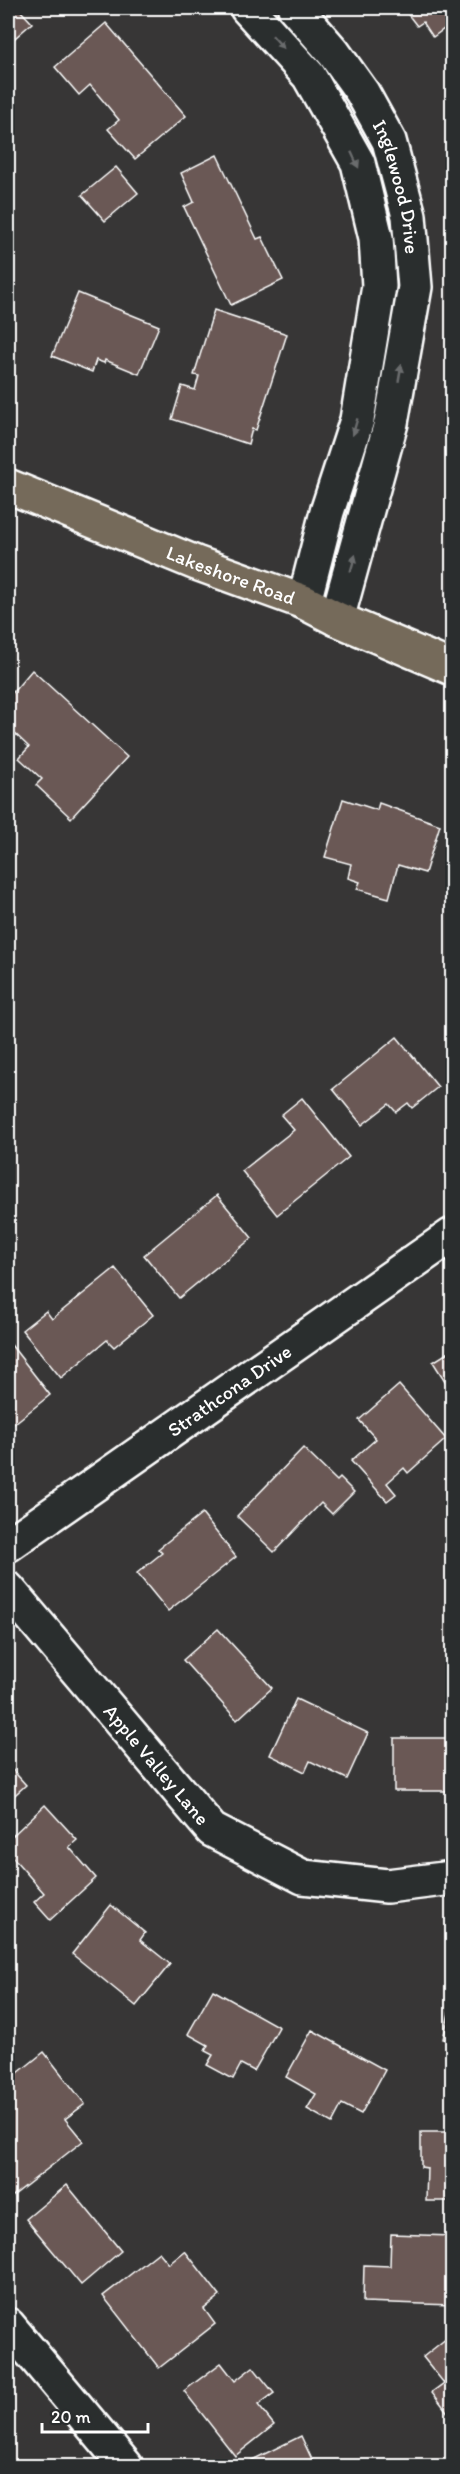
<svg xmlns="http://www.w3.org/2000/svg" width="460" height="2474" viewBox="0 0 460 2474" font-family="Itim,sans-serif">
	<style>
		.building { fill: #6a5854; stroke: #fff; stroke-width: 1.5 }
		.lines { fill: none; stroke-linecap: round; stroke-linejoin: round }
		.minor-casing { stroke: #fff; stroke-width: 38 }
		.primary-casing { stroke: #fff; stroke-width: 38 }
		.minor { stroke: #2a2d2e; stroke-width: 33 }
		.primary { stroke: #746a5a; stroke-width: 33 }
		.oneway { fill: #6a6c6d }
		.labels { text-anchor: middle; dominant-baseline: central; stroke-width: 5; stroke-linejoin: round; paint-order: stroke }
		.street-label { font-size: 20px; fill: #fff; stroke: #2a2d2e }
	</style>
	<rect width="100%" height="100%" fill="#373636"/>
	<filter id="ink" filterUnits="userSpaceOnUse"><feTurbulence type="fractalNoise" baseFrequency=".0167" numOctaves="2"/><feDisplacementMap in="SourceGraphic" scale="12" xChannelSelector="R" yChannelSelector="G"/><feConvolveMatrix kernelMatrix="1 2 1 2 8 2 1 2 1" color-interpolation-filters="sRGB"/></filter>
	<g filter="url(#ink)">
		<g class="building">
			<polygon points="8,8 18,8 32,23 8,44"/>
			<polygon points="403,8 452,8 452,23 433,37 423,22 417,26"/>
			<polygon points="106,23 186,116 135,159 108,129 119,120 90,85 79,95 55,67"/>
			<polygon points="217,155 257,239 262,237 283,280 231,305 184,207 194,202 181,173"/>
			<polygon points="116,167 138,193 105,221 82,195"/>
			<polygon points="78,293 159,326 139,374 105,360 104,363 96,360 92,372 52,356"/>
			<polygon points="214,310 287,334 256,430 252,429 248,444 172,419 182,386 195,390 199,376 194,375"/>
			<polygon points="32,670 127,757 71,818 36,785 42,779 19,758 29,747 8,727 8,698"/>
			<polygon points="343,799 377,810 379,803 440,825 425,873 398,865 389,898 357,889 360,882 348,878 351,864 325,857"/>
			<polygon points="397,1037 438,1087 412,1108 408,1103 396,1112 389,1104 362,1125 333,1089"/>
			<polygon points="302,1098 349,1157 277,1215 242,1171 294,1130 281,1115"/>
			<polygon points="217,1195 252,1238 179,1298 144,1255"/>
			<polygon points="115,1268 153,1315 114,1347 107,1340 61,1378 22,1330 46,1311 52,1319"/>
			<polygon points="8,1341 50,1395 10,1427 8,1424"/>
			<polygon points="452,1350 452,1392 433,1362"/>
			<polygon points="399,1385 446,1439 408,1473 404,1468 387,1483 396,1494 387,1501 351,1461 376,1439 359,1420"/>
			<polygon points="303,1448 337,1481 340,1478 354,1492 332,1514 321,1503 274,1552 237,1516"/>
			<polygon points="202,1514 236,1557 168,1611 137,1573 162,1553 158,1549"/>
			<polygon points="218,1629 272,1688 237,1720 183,1660"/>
			<polygon points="296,1699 368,1733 347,1779 310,1761 305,1772 270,1755"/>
			<rect x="394" y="1738" width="58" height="53"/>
			<polygon points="8,1765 26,1785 8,1801"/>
			<polygon points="45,1805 77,1840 69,1847 96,1878 50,1920 34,1902 44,1893 8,1852 8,1840"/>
			<polygon points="111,1905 145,1933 140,1940 170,1964 136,2006 72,1954"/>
			<polygon points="213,1990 279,2027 254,2071 241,2064 233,2079 207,2065 213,2055 205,2051 208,2045 188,2034"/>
			<polygon points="452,2000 452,2041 443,2039"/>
			<polygon points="312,2030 385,2070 361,2114 342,2104 332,2123 307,2109 316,2094 286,2077"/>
			<polygon points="44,2052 85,2104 65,2119 83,2141 9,2199 8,2196 8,2081"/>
			<polygon points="421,2132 452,2132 452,2201 426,2201 427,2168 421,2167"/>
			<polygon points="67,2185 121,2251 81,2285 26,2219"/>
			<polygon points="391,2234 452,2236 452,2305 363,2302 364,2265 390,2266"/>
			<polygon points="185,2251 220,2296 204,2309 215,2324 159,2368 103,2296 159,2252 169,2264"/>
			<polygon points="452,2334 452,2418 432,2392 444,2383 423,2357"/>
			<polygon points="221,2363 235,2381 253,2367 274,2393 258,2405 274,2425 235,2456 184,2391"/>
			<polygon points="301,2436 315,2466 253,2466 250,2461"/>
		</g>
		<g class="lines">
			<g class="minor-casing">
				<g id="minor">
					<polyline points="247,8 309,76 358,163 376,238 379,286 357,420 327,512 304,602"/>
					<path id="s1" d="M295 8 334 53 362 92 389 141 409 216 415 287 391 423 337 619"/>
					<path id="s2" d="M8 1545 452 1235"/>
					<path id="s3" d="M8 1589 212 1830 303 1877 387 1886 452 1878"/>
					<polyline points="8,2325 126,2466"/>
				</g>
			</g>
			<g class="primary-casing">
				<g id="primary">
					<path id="s4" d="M8 486 196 563 304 602 337 619 452 668"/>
				</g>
			</g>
			<use href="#minor" class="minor"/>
			<use href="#primary" class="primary"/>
		</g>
		<defs><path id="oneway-solid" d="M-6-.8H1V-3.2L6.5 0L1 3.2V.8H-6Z" transform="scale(1.5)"/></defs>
		<g class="oneway">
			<use href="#oneway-solid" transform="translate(278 42) rotate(48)"/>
			<use href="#oneway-solid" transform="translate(355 160) rotate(65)"/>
			<use href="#oneway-solid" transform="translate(400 373) rotate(-80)"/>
			<use href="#oneway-solid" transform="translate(355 427) rotate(106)"/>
			<use href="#oneway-solid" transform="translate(353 563) rotate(-74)"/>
		</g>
	</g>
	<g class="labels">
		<g class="street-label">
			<text stroke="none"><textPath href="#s1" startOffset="210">Inglewood Drive</textPath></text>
			<text stroke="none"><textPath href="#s4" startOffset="240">Lakeshore Road</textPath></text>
			<text stroke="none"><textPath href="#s2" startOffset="270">Strathcona Drive</textPath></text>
			<text stroke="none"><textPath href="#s3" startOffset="230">Apple Valley Lane</textPath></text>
		</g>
	</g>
	<rect width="460" height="2474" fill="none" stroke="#2a2d2e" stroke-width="30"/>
	<rect x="15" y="15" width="430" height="2444" fill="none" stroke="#fff" stroke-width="2" filter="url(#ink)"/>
	<path d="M42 2423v9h106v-9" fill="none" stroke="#ffffff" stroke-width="3"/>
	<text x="51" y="2423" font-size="18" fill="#ffffff" stroke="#2a2d2e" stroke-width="4.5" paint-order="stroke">20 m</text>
</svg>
